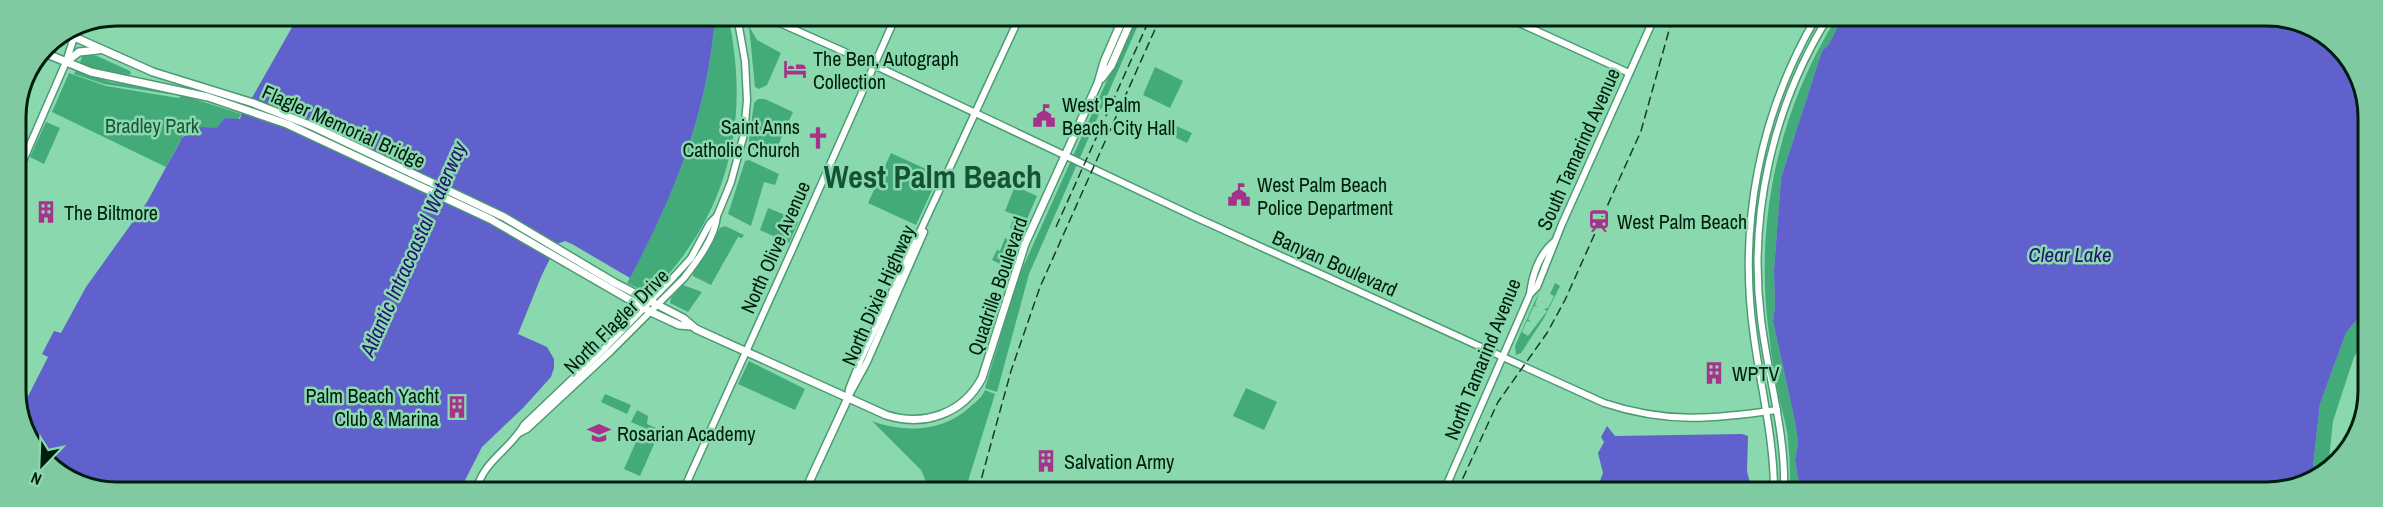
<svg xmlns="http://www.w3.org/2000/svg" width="2383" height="507" viewBox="0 0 2383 507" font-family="'Archivo Narrow',sans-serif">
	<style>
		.green { fill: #43ab79 }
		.water { fill: #6061cc }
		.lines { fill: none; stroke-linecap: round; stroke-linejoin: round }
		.secondary-casing { stroke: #4c9a72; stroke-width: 9 }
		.primary-casing { stroke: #4c9a72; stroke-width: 10 }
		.secondary { stroke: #fff; stroke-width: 6 }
		.primary { stroke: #fff; stroke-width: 7 }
		.rail { stroke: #173d2a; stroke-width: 1.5; stroke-dasharray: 9 4.5; stroke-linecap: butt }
		.labels { text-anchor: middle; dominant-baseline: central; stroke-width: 5; stroke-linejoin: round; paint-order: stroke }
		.poi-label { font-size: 20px; fill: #001e0f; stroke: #8ad9ae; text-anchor: start }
		.park-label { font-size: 20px; fill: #1b563a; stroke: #8ad9ae }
		.street-label { font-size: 20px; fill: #001e0f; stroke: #8ad9ae }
		.water-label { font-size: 21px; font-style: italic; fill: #231174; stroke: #8ad9ae }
		.town-label { font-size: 32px; font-weight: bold; fill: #155337; stroke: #8ad9ae }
		.rim { fill: none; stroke: #001e0f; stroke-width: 3 }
	</style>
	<rect width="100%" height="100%" fill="#8ad9ae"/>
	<g class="green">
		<path d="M715 16H728C751 120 729 214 653 291L646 292 627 283C674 195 708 115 715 16Z"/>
		<polygon points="1136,16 1142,16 1029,274 997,392 985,388 1019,276"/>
		<path d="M1837 17H1843L1829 44 1822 51 1781 178 1774 270 1775 306 1773 321 1795 420 1798 443 1795 460 1800 491H1790C1790 475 1790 458 1788 441 1787 425 1781 409 1778 392 1774 373 1771 353 1769 334 1754 223 1778 111 1837 17Z"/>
		<polygon points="749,26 757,40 781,53 767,85 759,89 755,87"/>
		<polygon points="83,54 97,56 130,71 131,74 127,75 79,65"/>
		<polygon points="1155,67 1183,81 1170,108 1143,95"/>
		<polygon points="76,70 110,82 168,91 169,94 104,84 74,74"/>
		<polygon points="69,73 106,86 178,98 182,96 188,97 241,114 238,120 225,118 216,128 187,132 180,141 166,167 52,112"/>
		<polygon points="765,99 793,112 772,159 748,147 754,103 758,99"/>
		<polygon points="46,122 60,128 44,164 30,157"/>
		<polygon points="1172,124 1192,133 1187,143 1168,134"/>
		<polygon points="891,153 939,175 916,225 868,203"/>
		<polygon points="749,160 779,174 775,185 764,182 751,226 728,214 745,161"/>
		<polygon points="1015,186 1037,196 1021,233 1010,228 1015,215 1005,211"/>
		<polygon points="768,208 793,218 792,220 798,222 789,243 760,230"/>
		<polygon points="725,226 744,235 742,238 738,237 711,285 693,276 693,272 720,228"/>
		<polygon points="1005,238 1016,243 1006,267 992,260 997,250 1000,251"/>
		<polygon points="1555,283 1560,286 1544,318 1521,353 1516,355 1515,346 1539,292 1535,305 1538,307 1534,306 1528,319 1531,322 1527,321 1522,332 1528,336 1547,311 1544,309 1548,308 1554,296 1550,294"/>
		<polygon points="683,285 702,292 688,312 670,303 671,298"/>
		<polygon points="2366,308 2366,338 2354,357 2333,421 2328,469 2312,476 2320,404 2346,333"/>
		<polygon points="749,361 805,389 795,410 738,384"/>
		<polygon points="1246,388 1277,402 1264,430 1233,416"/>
		<path d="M985 390 995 394 965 491H930L921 470 872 421C904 433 943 432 970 407 976 402 982 397 985 390Z"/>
		<polygon points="605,394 631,405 627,414 601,402"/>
		<polygon points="637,410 648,416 647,424 663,431 661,435 631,422"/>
		<polygon points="639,435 655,442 640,476 624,469"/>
	</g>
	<g class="water">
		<path d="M299 15 715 16C708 113 675 193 630 278L572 244 565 241 557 244 541 277 518 334 547 347 554 359V368L551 377 523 408 482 447 460 490H97L45 462 19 414 48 357 42 354 54 331 61 333 86 287 147 202 182 138 197 127 216 128 225 118 240 119 244 106 253 96Z"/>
		<polygon points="1843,17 2286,17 2338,45 2366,97 2366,308 2346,333 2320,404 2312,476 2273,492 1800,491 1795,460 1798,443 1795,421 1773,321 1775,306 1774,270 1781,178 1822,51 1829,44"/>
		<polygon points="1607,426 1615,436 1742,434 1748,436 1747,471 1752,491 1596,491 1603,473 1598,453 1604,442 1601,437"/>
	</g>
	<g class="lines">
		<g class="secondary-casing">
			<g id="secondary">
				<path d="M764 16 874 65 1193 216 1604 403C1667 424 1713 419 1777 410"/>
				<polyline points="1504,16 1629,73"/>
				<polyline points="16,177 66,62 79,22"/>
				<polyline points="1530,294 1537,287 1562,224 1655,16"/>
				<polyline points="848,397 867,362 924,232"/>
				<polyline points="848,398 849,389 861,359 1020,16"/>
				<path d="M519 433 527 429 611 351 684 278C697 261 715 238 717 216"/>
				<path d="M476 490C485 459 509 451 524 425L606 347 671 280 691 258 710 223 717 216 731 182 744 134 747 100 745 61 737 16"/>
				<polyline points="683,491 792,250 896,16"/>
				<path d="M1444 491 1530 294C1532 276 1539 254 1554 242"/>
				<path d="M1774 491C1774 439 1761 389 1754 337 1738 226 1759 114 1817 16"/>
				<path d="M1784 491C1786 433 1768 377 1761 319 1748 215 1773 105 1829 16"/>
			</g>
		</g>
		<g class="primary-casing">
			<g id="primary">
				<path d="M63 32 153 72 253 103 312 126 504 217 615 283 683 318 696 329 886 415C924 427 963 414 982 378L1025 244 1098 83 1104 62 1124 16"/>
				<polyline points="42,52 91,72 208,97 287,124 490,219 651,312 679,325 690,326"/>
				<polyline points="66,62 79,52 98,50"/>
				<polyline points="1102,78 1111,66 1133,16"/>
				<polyline points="805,491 848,398"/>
			</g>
		</g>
		<use href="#secondary" class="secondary"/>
		<use href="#primary" class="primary"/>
		<g class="rail">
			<polyline points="1056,227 1151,16"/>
			<polyline points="978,491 1011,371 1040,287 1161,16"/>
			<polyline points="1457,491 1498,402 1547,333 1565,300 1641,131 1673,16"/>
		</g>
	</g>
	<defs>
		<g id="hotel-bare" transform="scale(1.8)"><path d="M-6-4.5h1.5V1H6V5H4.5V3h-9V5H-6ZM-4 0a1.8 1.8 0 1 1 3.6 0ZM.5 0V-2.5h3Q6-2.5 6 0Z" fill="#a7328b" stroke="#8ad9ae" stroke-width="2.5" paint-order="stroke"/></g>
		<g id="civic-bare" transform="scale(1.8)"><path d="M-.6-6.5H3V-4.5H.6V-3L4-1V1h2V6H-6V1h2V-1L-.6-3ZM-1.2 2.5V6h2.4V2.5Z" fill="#a7328b" stroke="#8ad9ae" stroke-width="2.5" paint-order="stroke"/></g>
		<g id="church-bare" transform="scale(1.8)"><path d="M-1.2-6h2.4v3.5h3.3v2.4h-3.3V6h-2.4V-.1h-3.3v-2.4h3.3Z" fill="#a7328b" stroke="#8ad9ae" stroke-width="2.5" paint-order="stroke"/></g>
		<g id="building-bare" transform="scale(1.8)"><path d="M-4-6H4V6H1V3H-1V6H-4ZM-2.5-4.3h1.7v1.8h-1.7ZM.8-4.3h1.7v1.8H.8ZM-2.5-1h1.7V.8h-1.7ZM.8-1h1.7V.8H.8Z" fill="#a7328b" stroke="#8ad9ae" stroke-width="2.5" paint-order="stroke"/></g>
		<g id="station-bare" transform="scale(1.8)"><path d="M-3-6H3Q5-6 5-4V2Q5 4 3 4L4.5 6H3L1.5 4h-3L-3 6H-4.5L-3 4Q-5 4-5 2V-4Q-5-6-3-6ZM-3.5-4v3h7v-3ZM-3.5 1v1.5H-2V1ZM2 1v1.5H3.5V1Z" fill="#a7328b" stroke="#8ad9ae" stroke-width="2.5" paint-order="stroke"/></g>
		<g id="school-bare" transform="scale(1.8)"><path d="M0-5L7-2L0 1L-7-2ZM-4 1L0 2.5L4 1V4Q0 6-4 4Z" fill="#a7328b" stroke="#8ad9ae" stroke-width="2.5" paint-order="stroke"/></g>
	</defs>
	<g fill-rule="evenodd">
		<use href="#hotel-bare" x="795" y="69"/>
		<use href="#civic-bare" x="1044" y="116"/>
		<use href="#church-bare" x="818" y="138"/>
		<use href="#civic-bare" x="1239" y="195"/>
		<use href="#building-bare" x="46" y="212"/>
		<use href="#station-bare" x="1599" y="221"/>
		<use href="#building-bare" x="1714" y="373"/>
		<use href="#building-bare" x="457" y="407"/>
		<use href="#school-bare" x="599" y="433"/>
		<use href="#building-bare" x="1046" y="461"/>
	</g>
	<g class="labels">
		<g class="poi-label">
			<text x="813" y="58">The Ben, Autograph<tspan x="813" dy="23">Collection</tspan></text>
			<text x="1062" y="104">West Palm<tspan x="1062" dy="23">Beach City Hall</tspan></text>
			<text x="800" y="126" text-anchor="end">Saint Anns<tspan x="800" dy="23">Catholic Church</tspan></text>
			<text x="1257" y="184">West Palm Beach<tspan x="1257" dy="23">Police Department</tspan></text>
			<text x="64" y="212">The Biltmore</text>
			<text x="1617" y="221">West Palm Beach</text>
			<text x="1732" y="373">WPTV</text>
			<text x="439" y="395" text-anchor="end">Palm Beach Yacht<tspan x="439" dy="23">Club &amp; Marina</tspan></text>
			<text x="617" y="433">Rosarian Academy</text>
			<text x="1064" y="461">Salvation Army</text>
		</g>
		<g class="park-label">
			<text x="152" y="125">Bradley Park</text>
		</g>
		<g class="street-label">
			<text transform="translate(344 126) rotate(24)">Flagler Memorial Bridge</text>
			<text transform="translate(1578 149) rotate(-66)">South Tamarind Avenue</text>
			<text transform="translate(775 247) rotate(-66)">North Olive Avenue</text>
			<text transform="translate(1335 263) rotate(24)">Banyan Boulevard</text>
			<text transform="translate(997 286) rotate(-71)">Quadrille Boulevard</text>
			<text transform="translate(878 295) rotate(-66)">North Dixie Highway</text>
			<text transform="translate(616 321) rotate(-45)">North Flagler Drive</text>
			<text transform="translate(1482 359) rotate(-68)">North Tamarind Avenue</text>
		</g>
		<g class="water-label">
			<text transform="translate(413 249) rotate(-66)">Atlantic Intracoastal Waterway</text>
			<text x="2070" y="254">Clear Lake</text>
		</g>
		<g class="town-label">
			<text x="933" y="176">West Palm Beach</text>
		</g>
	</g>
	<path d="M0 0H2383V507H0ZM117 26H2267A91 91 0 0 1 2358 117V391A91 91 0 0 1 2267 482H117A91 91 0 0 1 26 391V117A91 91 0 0 1 117 26Z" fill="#7fcaa1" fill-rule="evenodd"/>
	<path class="rim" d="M117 26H2267A91 91 0 0 1 2358 117V391A91 91 0 0 1 2267 482H117A91 91 0 0 1 26 391V117A91 91 0 0 1 117 26Z"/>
	<g transform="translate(42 465) rotate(203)" stroke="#8ad9ae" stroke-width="4.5" paint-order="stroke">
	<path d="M0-4.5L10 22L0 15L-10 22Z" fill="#001e0f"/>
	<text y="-9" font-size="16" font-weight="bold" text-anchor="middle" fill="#001e0f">N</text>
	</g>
</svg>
